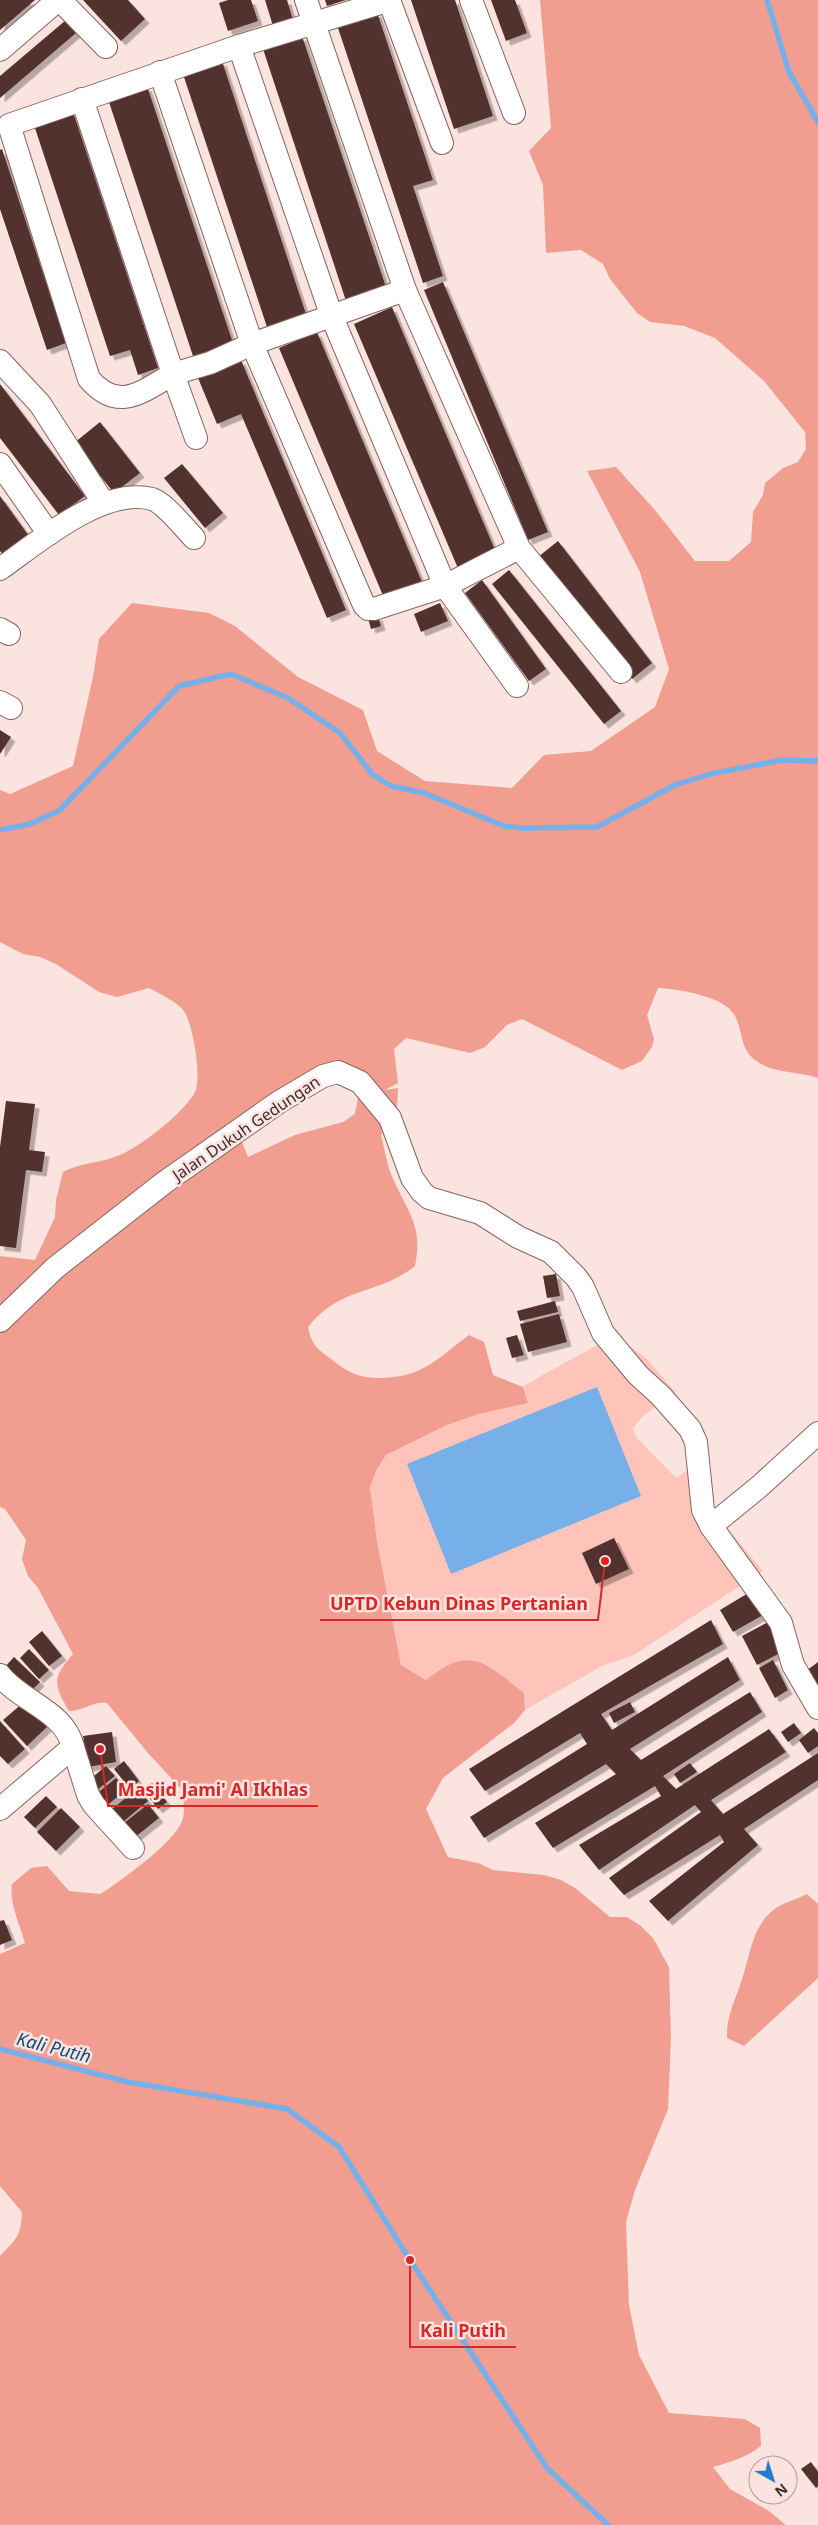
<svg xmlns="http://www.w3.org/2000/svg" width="818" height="2525" viewBox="0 0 818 2525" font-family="'Noto Sans',sans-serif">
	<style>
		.green { fill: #ffc4b9 }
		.forest { fill: #f19e90; fill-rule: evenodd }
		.water { fill: #77afe8 }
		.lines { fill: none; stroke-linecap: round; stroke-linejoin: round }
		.stream { stroke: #77afe8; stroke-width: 5.5 }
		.building { fill: #51332e; filter: url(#shadow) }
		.minor-casing { stroke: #85645e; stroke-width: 24 }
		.minor { stroke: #fff; stroke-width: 22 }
		.labels { text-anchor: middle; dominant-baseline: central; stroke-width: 5; stroke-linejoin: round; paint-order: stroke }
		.street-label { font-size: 16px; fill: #3f302e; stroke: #fbe3df }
		.water-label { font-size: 18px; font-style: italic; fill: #0e4c80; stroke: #fbe3df }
		.leader { fill: none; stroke: #d62828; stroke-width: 2 }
		.callout-dot { fill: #d62828; stroke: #fbe3df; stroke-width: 2 }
		.callout-label { font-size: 18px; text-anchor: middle; font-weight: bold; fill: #d62828; stroke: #fbe3df; stroke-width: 5; stroke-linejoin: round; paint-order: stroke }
	</style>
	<defs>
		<filter id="shadow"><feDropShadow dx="4.5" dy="4.5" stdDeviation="0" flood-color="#0004"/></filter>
	</defs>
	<rect width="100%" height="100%" fill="#fbe3df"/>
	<path class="green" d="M614 1335 647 1359 676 1393 644 1415 633 1428 636 1437 676 1478 708 1456 712 1510 763 1571 634 1655 602 1666 525 1710 524 1693 440 1669 426 1680 401 1665 377 1541 370 1487 377 1469 386 1455 447 1425 479 1414 528 1403 523 1387C552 1368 584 1354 614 1335Z"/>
	<g class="forest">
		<path d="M540 0H818V1078C798 1071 773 1074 755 1060 740 1049 743 1031 735 1016 725 996 678 989 658 988L647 1015 654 1039 652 1047 642 1061 622 1070 522 1019 507 1025 485 1047 470 1053 406 1038 394 1049 398 1083 385 1090 398 1088 397 1108 381 1135C385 1150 387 1167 394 1181 409 1214 423 1227 415 1266 377 1296 342 1285 308 1327 312 1347 319 1350 335 1362 350 1374 361 1378 381 1378 424 1377 436 1359 469 1335L484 1342 493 1375 523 1387 528 1403 479 1414 447 1425 386 1455 377 1469 370 1487 377 1541 401 1665 426 1680C471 1644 485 1663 524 1693L525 1710 514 1723 443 1778 426 1809 448 1857 478 1863 493 1870 544 1875 561 1880 575 1888 610 1917H627L641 1926 653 1938 669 1967 671 2038 668 2109 635 2190 626 2222 629 2305 639 2355 669 2413 745 2419 760 2428 761 2446C745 2458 731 2462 713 2467L730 2489 769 2511 786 2525H0V2256C16 2239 21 2237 22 2212L0 2186V1954L25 1943C20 1925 9 1903 12 1884L31 1868 47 1866 69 1891 101 1894C121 1880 178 1841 183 1818 185 1810 183 1799 183 1791L148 1753 107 1703C93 1701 83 1711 69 1711 53 1684 52 1678 73 1654L38 1588 28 1576 22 1559 26 1540 5 1509 0 1507V1256L35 1260 55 1217 56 1200 63 1172C84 1161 105 1164 128 1151 151 1138 180 1115 194 1094 203 1081 193 1024 184 1011 177 1002 160 994 149 988L117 997 99 992 56 964 40 957 23 954 0 942V790L10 794 73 766 93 677 99 639 132 603 209 613 235 626 298 677 363 710 377 751 425 781 512 788 544 755 591 751 655 707 669 669 640 572 587 471 616 467 655 510 695 561H729L751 542 753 512 763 495 765 483 783 468 798 462 806 449 805 432 764 381 715 338 684 326 650 322 637 313 610 279 603 264 581 250 546 253 543 185 529 151 551 128ZM362 1076 355 1114 343 1122 295 1135 248 1157 233 1120 288 1084Z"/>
		<path d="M807 1894 818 1904V1978L744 2046 727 2038C726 2015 737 1997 743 1976 751 1951 753 1924 776 1908 783 1903 798 1899 807 1894Z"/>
	</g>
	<polygon class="water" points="597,1387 641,1496 451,1574 407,1464"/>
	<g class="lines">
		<g class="stream">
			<polyline points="767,0 789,72 818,122"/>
			<polyline points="0,830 30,824 60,810 179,686 231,674 288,698 340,733 373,775 391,786 424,793 504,826 522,828 597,827 675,785 710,774 782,760 818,761"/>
			<polyline points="0,2049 128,2082 287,2109 339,2147 410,2260 547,2468 608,2525"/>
		</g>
	</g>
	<g class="building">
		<polygon points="0,0 35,0 0,30"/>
		<polygon points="83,0 128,0 145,19 121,41"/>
		<polygon points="228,0 251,0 258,21 228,31 219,3"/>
		<polygon points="265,0 287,0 293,20 273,26"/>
		<polygon points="325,0 346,0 327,6"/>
		<polygon points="411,0 455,0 493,116 454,129"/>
		<polygon points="491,0 515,0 527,33 506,41"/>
		<polygon points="377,12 433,180 413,186 443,276 423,283 337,25"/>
		<polygon points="66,20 76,33 0,98 0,76"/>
		<polygon points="302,36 388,293 348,307 263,49"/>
		<polygon points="222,61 308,320 269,333 183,74"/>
		<polygon points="147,86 233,343 193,356 108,99"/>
		<polygon points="73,112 158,368 138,375 130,350 110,356 34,125"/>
		<polygon points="2,149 66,343 47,350 0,209 0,150"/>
		<polygon points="443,282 548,532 528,540 424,290"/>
		<polygon points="392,307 498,557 460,573 354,324"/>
		<polygon points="317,332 422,582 384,598 279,348"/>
		<polygon points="241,360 346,610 327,618 241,414 217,424 196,373"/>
		<polygon points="0,384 85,496 59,515 0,438"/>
		<polygon points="100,422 140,473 114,493 74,443"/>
		<polygon points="182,464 223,513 205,528 164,478"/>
		<polygon points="0,496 29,536 3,555 0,551"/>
		<polygon points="558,541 652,663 632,679 538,557"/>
		<polygon points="509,570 621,711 604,724 492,584"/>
		<polygon points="482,580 546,669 529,681 465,593"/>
		<polygon points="440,603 448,621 421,632 414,614"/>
		<polygon points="378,616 381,626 371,629 368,618"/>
		<polygon points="0,730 11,737 0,754"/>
		<polygon points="6,1101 35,1104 29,1150 45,1152 42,1172 26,1170 16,1248 0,1246 0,1147"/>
		<polygon points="556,1274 560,1296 547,1298 543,1276"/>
		<polygon points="555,1301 558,1312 520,1321 517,1311"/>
		<polygon points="559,1314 567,1342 528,1352 520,1324"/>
		<polygon points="517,1335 524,1355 512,1358 506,1338"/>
		<polygon points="614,1538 629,1569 596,1584 582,1553"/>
		<polygon points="750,1592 763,1615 733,1632 720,1610"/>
		<polygon points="711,1620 723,1644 601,1714 612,1730 728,1657 740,1680 630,1749 641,1760 750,1692 762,1712 663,1776 676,1789 769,1729 786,1752 711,1800 723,1814 818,1753 818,1780 744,1829 758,1845 668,1921 649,1901 724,1842 720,1835 624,1895 609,1878 701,1812 695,1805 599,1870 579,1845 661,1796 655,1786 553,1848 535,1823 616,1774 606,1764 484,1838 470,1817 587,1744 580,1733 485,1791 469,1769"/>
		<polygon points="768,1622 784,1651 757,1665 742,1636"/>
		<polygon points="42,1631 62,1656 49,1666 29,1642"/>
		<polygon points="29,1649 49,1670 39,1679 20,1658"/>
		<polygon points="14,1657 40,1682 28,1694 3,1669"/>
		<polygon points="773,1660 788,1690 775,1698 759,1668"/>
		<polygon points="818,1662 818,1684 812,1689 802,1674"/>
		<polygon points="24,1702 47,1727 27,1746 3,1720"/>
		<polygon points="630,1702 635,1712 614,1723 609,1713"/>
		<polygon points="0,1721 25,1749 8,1764 0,1756"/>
		<polygon points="794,1723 801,1733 788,1742 781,1732"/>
		<polygon points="814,1728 818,1733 818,1746 808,1753 799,1740"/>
		<polygon points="112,1732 116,1762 88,1767 83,1736"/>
		<polygon points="124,1761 139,1781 130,1789 114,1769"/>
		<polygon points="690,1763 697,1772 680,1783 674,1774"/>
		<polygon points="106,1766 115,1776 97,1790 89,1780"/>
		<polygon points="116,1778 126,1790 105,1807 95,1795"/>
		<polygon points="152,1783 167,1802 158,1809 143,1790"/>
		<polygon points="138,1788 148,1801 123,1822 112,1809"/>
		<polygon points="46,1796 57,1807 35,1828 24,1817"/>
		<polygon points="148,1804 159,1818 134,1838 123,1824"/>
		<polygon points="61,1808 80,1827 56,1851 37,1832"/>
		<polygon points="4,1920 12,1940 0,1945 0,1921"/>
		<polygon points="811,2462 818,2472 818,2486 816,2488 801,2469"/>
	</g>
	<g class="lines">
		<g class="minor-casing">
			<g id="minor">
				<polyline points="60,0 106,47"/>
				<polyline points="306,0 405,290 519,548"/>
				<polyline points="389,0 442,143"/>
				<polyline points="471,0 514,113"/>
				<polyline points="239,46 332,317 445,586 517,686"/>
				<polyline points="0,50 58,0"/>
				<polyline points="160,72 252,344 364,605 368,609 374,609 445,586 519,548 621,672"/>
				<polyline points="82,99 173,374 210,363 252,344 405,290"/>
				<polyline points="0,361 40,404 103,502"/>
				<path d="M196 438 173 374C141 392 119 413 89 379L9 125 239 46 390 0"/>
				<polyline points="0,464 49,534"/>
				<path d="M0 569C37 543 103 486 152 499 165 503 184 528 194 538"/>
				<polyline points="0,629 9,634"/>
				<polyline points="0,702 11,708"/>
				<polyline points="0,1321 55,1268 165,1182 279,1102 323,1076 338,1072 360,1082 390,1118 412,1178 422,1192 429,1198 480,1213 518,1237 551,1252 576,1277 583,1287 603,1333 638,1375 661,1396 690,1429 696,1442 703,1510 711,1526 781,1623 793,1665 818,1708"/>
				<polyline points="711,1526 760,1486 818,1433"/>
				<path d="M0 1675C21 1702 65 1711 73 1747L0 1809"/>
				<polyline points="73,1747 88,1795 94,1805 133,1848"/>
			</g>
		</g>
		<use href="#minor" class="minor"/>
	</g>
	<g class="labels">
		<g class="street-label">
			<text transform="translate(246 1128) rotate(-34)">Jalan Dukuh Gedungan</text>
		</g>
		<g class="water-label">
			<text transform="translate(54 2047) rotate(14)">Kali Putih</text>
		</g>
	</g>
	<path class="leader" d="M605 1561L598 1620H320M100 1749L108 1806H318M410 2260L410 2347H516"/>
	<g class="callout-dot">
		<circle cx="605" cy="1561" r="5"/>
		<circle cx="100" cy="1749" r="5"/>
		<circle cx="410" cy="2260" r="5"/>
	</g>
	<g class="callout-label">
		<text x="459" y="1610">UPTD Kebun Dinas Pertanian</text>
		<text x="213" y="1796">Masjid Jami' Al Ikhlas</text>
		<text x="463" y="2337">Kali Putih</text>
	</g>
	<g transform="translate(773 2480) rotate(141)"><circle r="24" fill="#fbe3df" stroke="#b09b98"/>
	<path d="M0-4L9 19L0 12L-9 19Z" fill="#247dca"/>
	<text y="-8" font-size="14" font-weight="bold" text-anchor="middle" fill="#3f302e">N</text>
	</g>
</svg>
